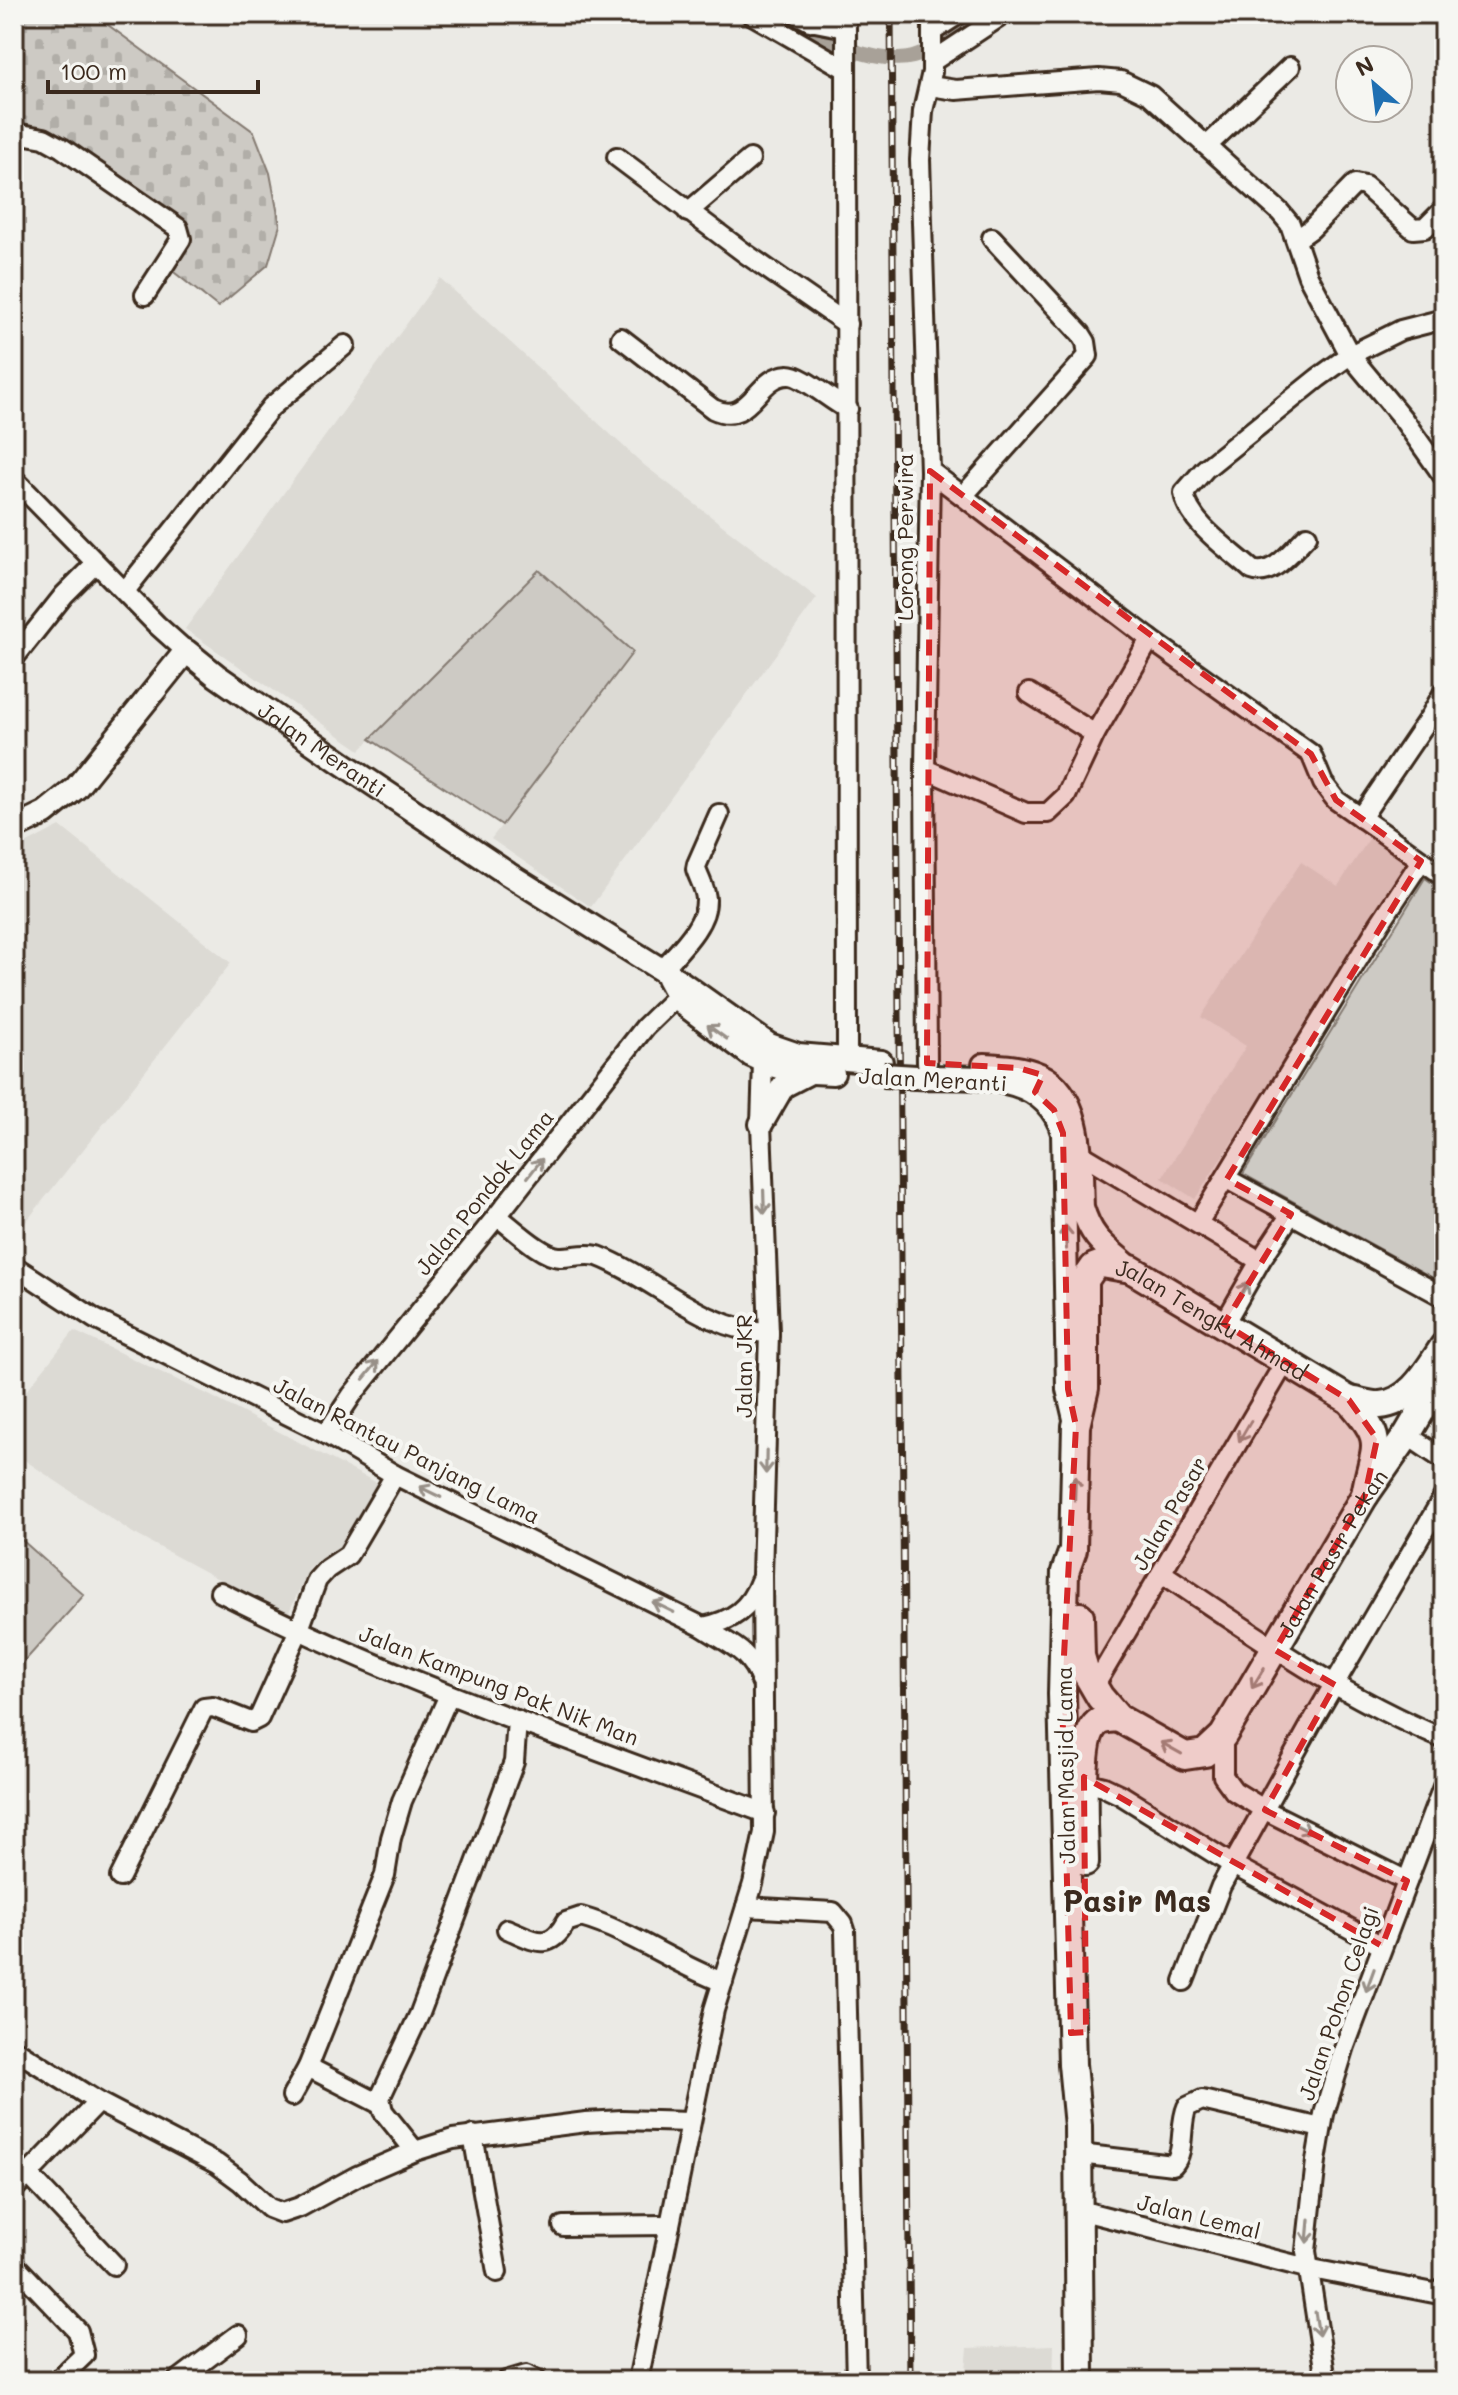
<svg xmlns="http://www.w3.org/2000/svg" width="1458" height="2395" viewBox="0 0 1458 2395" font-family="Mali,sans-serif">
	<style>
		.built { fill: #dcdad4 }
		.cemetery { fill: url(#cemetery-stones); stroke: #847a71; stroke-width: 2 }
		.garden { fill: #cdcac4; stroke: #847a71; stroke-width: 2 }
		.lines { fill: none; stroke-linecap: round; stroke-linejoin: round }
		.canal { stroke: #a8a198; stroke-width: 14 }
		.minor-casing { stroke: #3b2a1e; stroke-width: 24 }
		.major-casing { stroke: #3b2a1e; stroke-width: 28 }
		.highway-casing { stroke: #3b2a1e; stroke-width: 32 }
		.minor { stroke: #f6f6f2; stroke-width: 18 }
		.major { stroke: #f6f6f2; stroke-width: 22 }
		.highway { stroke: #f6f6f2; stroke-width: 26 }
		.rail-casing { stroke: #3b2a1e; stroke-width: 7 }
		.rail { stroke: #f6f6f2; stroke-width: 4; stroke-dasharray: 12; stroke-linecap: butt }
		.major-bridge-casing { stroke: #3b2a1e; stroke-width: 28; stroke-linecap: butt }
		.major-bridge { stroke: #f6f6f2; stroke-width: 22 }
		.oneway { stroke: #989088 }
		.marked { fill: #d62828; fill-opacity: 0.2; stroke: #d62828; stroke-width: 6; stroke-dasharray: 16 10; stroke-linejoin: round }
		.labels { text-anchor: middle; dominant-baseline: central; stroke-width: 8; stroke-linejoin: round; paint-order: stroke }
		.street-label { font-size: 22px; fill: #3b2a1e; stroke: #f6f6f2 }
		.district-label { font-size: 30px; font-weight: bold; fill: #3b2a1e; stroke: #f6f6f2 }
	</style>
	<defs>
		<pattern id="cemetery-stones" width="16" height="16" patternUnits="userSpaceOnUse" patternTransform="scale(2)"><rect width="16" height="16" fill="#cdcac4"/><path d="M2 7V4a2 2 0 0 1 4 0v3zM10 15v-3a2 2 0 0 1 4 0v3z" fill="#b1aea8"/></pattern>
	</defs>
	<rect width="100%" height="100%" fill="#ebeae5"/>
	<filter id="ink" filterUnits="userSpaceOnUse"><feTurbulence type="fractalNoise" baseFrequency=".0125" numOctaves="2"/><feDisplacementMap in="SourceGraphic" scale="16" xChannelSelector="R" yChannelSelector="G"/><feConvolveMatrix kernelMatrix="1 2 1 2 8 2 1 2 1" color-interpolation-filters="sRGB"/></filter>
	<g filter="url(#ink)">
		<g class="built">
			<polygon points="440,278 644,465 817,598 591,907 491,839 633,652 539,570 360,750 185,629"/>
			<polygon points="60,826 231,963 14,1237 14,850"/>
			<polygon points="1373,833 1414,859 1195,1199 1162,1178 1246,1046 1201,1017 1301,862 1338,886"/>
			<polygon points="74,1331 207,1394 379,1484 350,1539 310,1567 287,1616 133,1533 14,1453 14,1406"/>
			<polygon points="1054,2345 1053,2381 965,2381 968,2348"/>
		</g>
		<polygon class="cemetery" points="15,14 93,14 254,132 270,173 280,225 268,265 218,307 170,269 190,232 20,127 21,122 14,111 14,38 20,30"/>
		<g class="garden">
			<polygon points="539,570 633,652 502,825 370,739"/>
			<polygon points="1425,878 1444,891 1444,1284 1243,1174"/>
			<polygon points="14,1533 84,1595 14,1673"/>
		</g>
		<g class="lines">
			<path class="canal" d="M771 14C802 33 878 67 913 57 935 51 963 27 982 14"/>
			<g class="minor-casing">
				<g id="minor">
					<polyline points="751,14 846,69"/>
					<polyline points="797,14 810,21 846,28"/>
					<polyline points="846,14 847,1060"/>
					<polyline points="933,31 959,14"/>
					<polyline points="933,61 1004,14"/>
					<polyline points="930,86 956,90 1099,79 1121,81 1150,95 1280,212 1290,224 1308,276 1350,355 1403,419 1444,477"/>
					<polyline points="15,133 44,138 62,148 178,228 181,239 145,295"/>
					<polyline points="1208,145 1290,67"/>
					<polyline points="617,157 746,254 847,324"/>
					<polyline points="688,212 750,159"/>
					<polyline points="1297,239 1311,229 1355,184 1365,186 1413,229 1425,228 1444,209"/>
					<path d="M621 338 713 409C751 427 756 376 788 375 802 374 832 402 848 409"/>
					<polyline points="930,471 1150,639 1311,754 1323,783 1336,800 1444,876"/>
					<polyline points="14,479 157,625 186,651"/>
					<polyline points="963,496 1088,356 1086,342 1081,334 992,238"/>
					<path d="M1307 536C1292 550 1273 578 1252 570 1230 550 1188 523 1184 493L1205 469 1318 378 1350 355 1401 330 1444 319"/>
					<polyline points="125,591 271,407 345,345"/>
					<polyline points="14,658 64,595 96,563"/>
					<polyline points="1029,693 1095,734"/>
					<polyline points="925,769 1026,813 1048,813 1066,796 1095,734 1150,639"/>
					<polyline points="1361,818 1431,715 1444,692"/>
					<path d="M662 970C677 952 707 925 706 900 706 889 699 879 696 869L697 864 719 814"/>
					<polyline points="927,1063 925,769 930,471 920,160 923,111 932,72 932,14"/>
					<polyline points="1079,1153 1260,1261"/>
					<polyline points="1227,1179 1444,1297"/>
					<path d="M497 1216C512 1227 542 1257 560 1257 574 1257 584 1253 598 1256 655 1278 704 1331 769 1333"/>
					<polyline points="1198,1223 1380,923 1421,861"/>
					<path d="M14 1266 95 1319 326 1434 395 1475 703 1627C730 1645 749 1649 761 1681"/>
					<polyline points="1224,1324 1260,1261 1291,1214"/>
					<polyline points="326,1434 352,1395 497,1216 645,1027 685,988"/>
					<polyline points="1407,1435 1444,1460"/>
					<path d="M1162 1573C1252 1634 1343 1697 1444 1739"/>
					<path d="M220 1592C395 1681 581 1744 765 1813"/>
					<path d="M703 1627C732 1621 750 1609 760 1581"/>
					<polyline points="1094,1687 1284,1364"/>
					<polyline points="1223,1736 1223,1776 1234,1791 1265,1810 1407,1881"/>
					<polyline points="1084,1782 1104,1787 1121,1795 1233,1865 1382,1946"/>
					<polyline points="120,1877 204,1708 213,1707 251,1722 259,1718 298,1632 317,1580 327,1569 348,1555 395,1475"/>
					<polyline points="746,1907 833,1912 843,1924 845,1930 856,2381"/>
					<path d="M507 1929C534 1940 549 1953 566 1922L581 1917C631 1931 674 1964 723 1982"/>
					<polyline points="1184,1981 1221,1886 1311,1724 1444,1496"/>
					<polyline points="14,2049 98,2102 217,2164 240,2181 269,2208 282,2213 300,2207 357,2176 415,2151 453,2139 586,2122 622,2120 690,2122"/>
					<polyline points="308,2067 380,2104"/>
					<polyline points="292,2096 308,2067 385,1875 391,1838 402,1801 449,1695"/>
					<polyline points="473,2135 497,2272"/>
					<polyline points="415,2151 383,2111 380,2098 420,2013 514,1762 517,1720"/>
					<path d="M1079 2154 1173 2165C1186 2151 1179 2125 1187 2107L1202 2100 1321 2128"/>
					<polyline points="28,2174 114,2265"/>
					<polyline points="14,2189 98,2102"/>
					<polyline points="1079,2210 1307,2268 1434,2293 1444,2289"/>
					<polyline points="563,2226 670,2225"/>
					<polyline points="14,2264 78,2331 84,2355 57,2381"/>
					<polyline points="177,2381 238,2335"/>
					<polyline points="506,2381 526,2375 537,2381"/>
					<polyline points="638,2381 714,2010 753,1884 764,1832 762,1575 769,1333 761,1124 763,1062 766,1051"/>
					<polyline points="1326,2381 1306,2251 1316,2161 1324,2114 1345,2046 1444,1784"/>
				</g>
			</g>
			<g class="major-casing">
				<g id="major">
					<path id="s1" d="M14 828 45 813 76 788 186 651 217 676 342 763 508 874 676 979 769 1045 798 1055 881 1062"/>
					<polyline points="668,978 681,1002 751,1055 775,1066 792,1071 833,1073"/>
					<path d="M984 1065C1003 1066 1023 1067 1040 1075 1085 1096 1080 1166 1082 1207 1092 1241 1107 1247 1131 1269"/>
					<path d="M916 1077C970 1079 1045 1068 1063 1133L1068 1389 1076 1423"/>
					<polyline points="761,1124 783,1086 810,1072"/>
				</g>
			</g>
			<g class="highway-casing">
				<g id="highway">
					<path d="M1349 1400C1358 1401 1371 1406 1380 1405 1411 1403 1429 1368 1444 1346"/>
					<path id="s2" d="M1080 1616 1081 1656 1086 1673 1100 1697 1118 1718 1185 1756 1205 1753 1223 1736 1365 1495 1407 1435 1444 1372"/>
					<path d="M1085 1862C1085 1835 1078 1743 1095 1725 1101 1718 1109 1719 1118 1718"/>
					<path id="s3" d="M1080 2381 1078 2126 1072 2064 1062 1694 1065 1572 1073 1550 1076 1426 1085 1388V1280L1094 1267 1102 1264 1131 1269 1349 1400C1388 1444 1374 1443 1365 1495"/>
				</g>
			</g>
			<use href="#minor" class="minor"/>
			<use href="#major" class="major"/>
			<use href="#highway" class="highway"/>
			<g class="rail-casing">
				<polyline id="rail" points="891,14 910,2381"/>
			</g>
			<use href="#rail" class="rail"/>
			<g class="major-bridge-casing">
				<polyline id="major-bridge" points="883,1075 916,1077"/>
			</g>
			<use href="#major-bridge" class="major-bridge"/>
		</g>
		<defs><path id="oneway-shaft" d="M-6 0H5M1.5-3L5.5 0L1.5 3" fill="none" stroke-width="1.6" stroke-linecap="round" stroke-linejoin="round" transform="scale(2)"/></defs>
		<g class="oneway">
			<use href="#oneway-shaft" transform="translate(717 1032) rotate(-144)"/>
			<use href="#oneway-shaft" transform="translate(535 1168) rotate(-52)"/>
			<use href="#oneway-shaft" transform="translate(764 1202) rotate(88)"/>
			<use href="#oneway-shaft" transform="translate(1066 1237) rotate(-92)"/>
			<use href="#oneway-shaft" transform="translate(1242 1293) rotate(-60)"/>
			<use href="#oneway-shaft" transform="translate(371 1370) rotate(-51)"/>
			<use href="#oneway-shaft" transform="translate(1245 1431) rotate(120)"/>
			<use href="#oneway-shaft" transform="translate(766 1462) rotate(91)"/>
			<use href="#oneway-shaft" transform="translate(1075 1488) rotate(-88)"/>
			<use href="#oneway-shaft" transform="translate(430 1492) rotate(-154)"/>
			<use href="#oneway-shaft" transform="translate(663 1607) rotate(-154)"/>
			<use href="#oneway-shaft" transform="translate(1258 1678) rotate(121)"/>
			<use href="#oneway-shaft" transform="translate(1171 1748) rotate(-151)"/>
			<use href="#oneway-shaft" transform="translate(1300 1827) rotate(27)"/>
			<use href="#oneway-shaft" transform="translate(1370 1980) rotate(110)"/>
			<use href="#oneway-shaft" transform="translate(1308 2231) rotate(95)"/>
			<use href="#oneway-shaft" transform="translate(1317 2324) rotate(81)"/>
		</g>
	</g>
	<path class="marked" d="M930 471 1311 754 1336 800 1421 861 1227 1179 1291 1214 1224 1324 1349 1400 1377 1439 1365 1495 1275 1650 1335 1685 1265 1810 1407 1881 1382 1946 1084 1777 1086 2032 1071 2033 1062 1694 1076 1426 1068 1389 1063 1133 1054 1110 1035 1092 1043 1075 1018 1068 927 1063Z"/>
	<g class="labels">
		<g class="street-label">
			<text transform="translate(904 537) rotate(-90)">Lorong Perwira</text>
			<text stroke="none"><textPath href="#s1" startOffset="418">Jalan Meranti</textPath></text>
			<text transform="translate(933 1079) rotate(3)">Jalan Meranti</text>
			<text transform="translate(484 1192) rotate(-51)">Jalan Pondok Lama</text>
			<text stroke="none"><textPath href="#s3" startOffset="1252">Jalan Tengku Ahmad</textPath></text>
			<text transform="translate(743 1366) rotate(-90)">Jalan JKR</text>
			<text transform="translate(407 1450) rotate(27)">Jalan Rantau Panjang Lama</text>
			<text transform="translate(1169 1513) rotate(-60)">Jalan Pasar</text>
			<text stroke="none"><textPath href="#s2" startOffset="448">Jalan Pasir Pekan</textPath></text>
			<text transform="translate(499 1685) rotate(21)">Jalan Kampung Pak Nik Man</text>
			<text transform="translate(1065 1765) rotate(-91)">Jalan Masjid Lama</text>
			<text transform="translate(1338 2003) rotate(-71)">Jalan Pohon Celagi</text>
			<text transform="translate(1199 2216) rotate(14)">Jalan Lemal</text>
		</g>
		<g class="district-label">
			<text x="1137" y="1900">Pasir Mas</text>
		</g>
	</g>
	<rect width="1458" height="2395" fill="none" stroke="#f6f6f2" stroke-width="48"/>
	<rect x="24" y="24" width="1410" height="2347" fill="none" stroke="#3b2a1e" stroke-width="3" filter="url(#ink)"/>
	<g transform="translate(1374 84) rotate(332)"><circle r="38" fill="#f6f6f2" stroke="#aba49d" stroke-width="2"/>
	<path d="M0-6L14 30L0 20L-14 30Z" fill="#1f6fb2"/>
	<text y="-12" font-size="22" font-weight="bold" text-anchor="middle" fill="#3b2a1e">N</text>
	</g>
	<path d="M48 80v12h210v-12" fill="none" stroke="#3b2a1e" stroke-width="4"/>
	<text x="60" y="80" font-size="24" fill="#3b2a1e" stroke="#f6f6f2" stroke-width="6" paint-order="stroke">100 m</text>
</svg>
